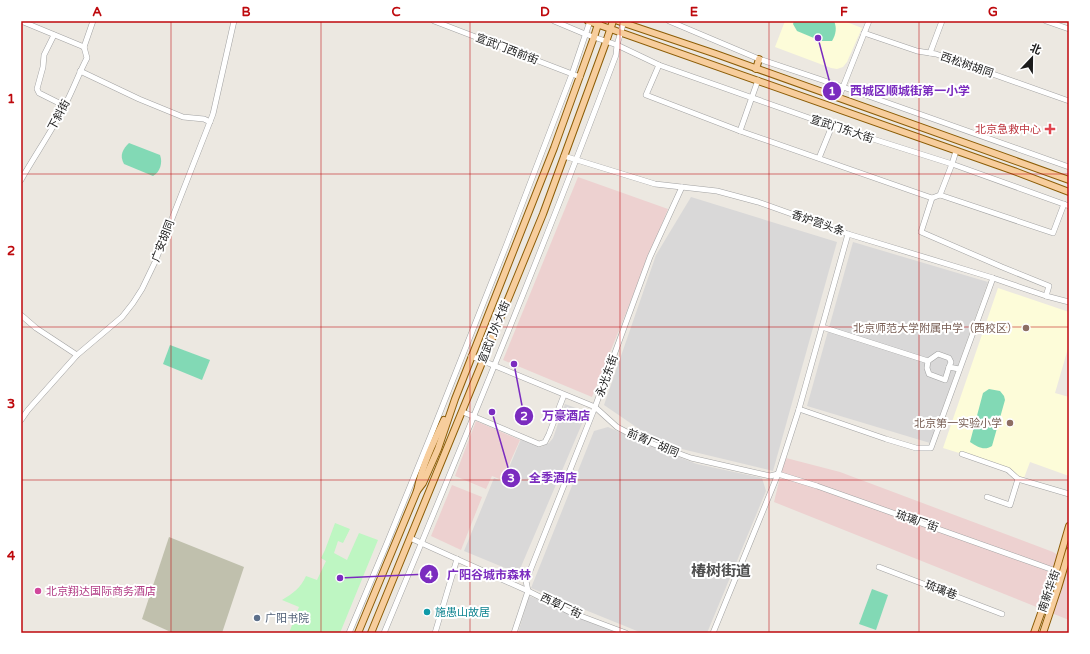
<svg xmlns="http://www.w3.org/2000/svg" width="1090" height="654" viewBox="0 0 1090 654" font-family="'Varela Round','Noto Sans SC',sans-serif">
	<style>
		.residential { fill: #d9d8d8 }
		.commercial { fill: #edd1d0 }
		.education { fill: #fdfcd9 }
		.construction { fill: #c0c0ad }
		.park { fill: #bef6c2 }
		.pitch { fill: #82d9b5 }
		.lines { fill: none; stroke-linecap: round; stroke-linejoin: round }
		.minor-casing { stroke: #a2a2a2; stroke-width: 6 }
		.major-casing { stroke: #8c5d07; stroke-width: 8 }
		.minor { stroke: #fff; stroke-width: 5 }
		.major { stroke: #f7cd9c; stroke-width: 6 }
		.grid { fill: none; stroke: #be090d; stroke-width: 1; stroke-opacity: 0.55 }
		.health-dot { fill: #e0444e; stroke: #fff; stroke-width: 1.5 }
		.education-dot { fill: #8d6e63; stroke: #fff; stroke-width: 1.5 }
		.hotel-dot { fill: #d1479c; stroke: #fff; stroke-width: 1.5 }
		.culture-dot { fill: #0f9aa8; stroke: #fff; stroke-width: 1.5 }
		.service-dot { fill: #5c6f8a; stroke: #fff; stroke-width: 1.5 }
		.labels { text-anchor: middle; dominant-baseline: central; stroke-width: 4; stroke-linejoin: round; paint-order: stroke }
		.street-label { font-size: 11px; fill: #1b1b1b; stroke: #fff }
		.health-label { font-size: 11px; fill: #be3a42; stroke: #fff; text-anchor: end }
		.education-label { font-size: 11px; fill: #785e54; stroke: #fff; text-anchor: end }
		.hotel-label { font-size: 11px; fill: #b23c85; stroke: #fff; text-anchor: start }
		.culture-label { font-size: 11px; fill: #0d838f; stroke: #fff; text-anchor: start }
		.service-label { font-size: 11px; fill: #4e5e75; stroke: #fff; text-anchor: start }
		.district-label { font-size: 15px; font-weight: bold; fill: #4e4e4e; stroke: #fff }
		.leader { fill: none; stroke: #7b2cbf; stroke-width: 1.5 }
		.callout-dot { fill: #7b2cbf; stroke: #fff; stroke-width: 1.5 }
		.mark-label { font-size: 12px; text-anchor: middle; font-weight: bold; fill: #fff }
		.callout-label { font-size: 12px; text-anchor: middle; font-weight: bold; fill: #7b2cbf; stroke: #fff; stroke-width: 4; stroke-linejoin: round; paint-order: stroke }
		.neatline { fill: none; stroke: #be090d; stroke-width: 1.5 }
		.grid-label { font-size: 13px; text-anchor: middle; font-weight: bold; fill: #be090d }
	</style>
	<rect width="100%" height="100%" fill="#ece8e1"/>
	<g class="residential">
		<polygon points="691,197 837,242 773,471 661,444 604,405 656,255"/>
		<polygon points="853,242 988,282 930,443 807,406"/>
		<polygon points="565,404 587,412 520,569 515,572 464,551 494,478 503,482 521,439 541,447 549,443 553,438"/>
		<polygon points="608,427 660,450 697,464 762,478 766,491 707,633 642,633 531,588 594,431"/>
		<polygon points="529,596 621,633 518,633"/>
	</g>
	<g class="commercial">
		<polygon points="578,177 668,209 592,397 503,360"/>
		<polygon points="476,421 520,440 502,480 492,476 486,489 455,476"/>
		<polygon points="786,458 840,472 1053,552 1069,561 1069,620 774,502 782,469"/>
		<polygon points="452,485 482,497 461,550 431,536"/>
	</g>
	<g class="education">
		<polygon points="785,21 844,21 862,28 847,62 843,67 837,69 831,68 775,47"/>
		<polygon points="998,288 1069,312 1069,345 1055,393 1069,397 1069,476 1030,462 1024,478 1017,476 1011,469 943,448"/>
	</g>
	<polygon class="construction" points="169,537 244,567 222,633 173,633 142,619"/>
	<path class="park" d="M335 523 350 529 343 543 338 541 334 553 347 560 359 533 378 540 340 633H289L299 607 282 600C293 593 300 589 306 576L317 580 326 561 321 558 325 550Z"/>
	<g class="pitch">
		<path d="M794 21H834C837 28 836 34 832 41H821L797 31 793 24Z"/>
		<path d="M129 143 160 155C163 163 160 172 153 176L124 164C119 155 123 149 129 143Z"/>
		<polygon points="170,345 210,360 202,380 163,364"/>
		<path d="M989 389 1000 391 1004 396 1005 400 992 446C984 451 978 447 970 442L983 393Z"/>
		<polygon points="872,589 888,595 876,630 859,624"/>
	</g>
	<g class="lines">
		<g class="minor-casing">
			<g id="minor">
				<polyline points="21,21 84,47"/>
				<polyline points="434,21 580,77"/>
				<polyline points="554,21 585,34 617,45 659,65 832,126 952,164 1069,206"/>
				<polyline points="669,21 759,59 843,87 1069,167"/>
				<polyline points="1046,21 1069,29"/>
				<polyline points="864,33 917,51 936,54 1069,101"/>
				<polyline points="54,35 44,55 43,67 37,89 39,93 65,106"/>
				<polyline points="84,47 93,21"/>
				<polyline points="930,53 942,21"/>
				<polyline points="659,65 646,95 740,131 932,198 940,195 1053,233 1064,204"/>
				<polyline points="80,71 139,99 183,117 204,119 210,122"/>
				<polyline points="839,97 869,21"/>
				<polyline points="740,131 758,80"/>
				<polyline points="564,156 655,184 717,191 758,202 848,234 993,278 1046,296 1069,302"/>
				<polyline points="819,158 832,126"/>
				<path d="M21 180C35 155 52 131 65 105 73 90 79 73 87 58L84 47"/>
				<polyline points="940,195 952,164 956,151"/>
				<polyline points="932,198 921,232 1002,267 1049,286 1046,296"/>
				<polyline points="848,234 799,409 886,439 916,448 931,448 993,278"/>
				<polyline points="21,315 36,328 77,355"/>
				<polyline points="822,327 928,361 938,354 949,358 951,362 949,367 959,369"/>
				<polyline points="471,356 595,407 617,427 638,438 661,447 691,458 770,476 778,474 817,486 1056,571"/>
				<polyline points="928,361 927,368 929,374 945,380 949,367"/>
				<polyline points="463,412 539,444 545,442 549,434 564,395"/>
				<polyline points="21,420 28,410 77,355 122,317 133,303 142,289 155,262 213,114 234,21"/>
				<polyline points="962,454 1008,470 1018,479 1010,505 987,497"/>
				<polyline points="1018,479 1069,494"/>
				<polyline points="410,538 528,591 570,612 626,633"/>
				<polyline points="879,567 1002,614"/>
				<polyline points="349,633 387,543 431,435 506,246 572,74 590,21"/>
				<path d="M384 633C464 441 543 250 616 55L617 45 624 21"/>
				<polyline points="435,633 457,559"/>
				<polyline points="514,633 528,591 526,581 595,407 650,257 682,187"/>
				<polyline points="713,633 778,474 799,409"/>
			</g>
		</g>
		<g class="major-casing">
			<g id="major">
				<polyline points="588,21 1014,171 1069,192"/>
				<polyline points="618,21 716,54 1069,180"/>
				<polyline points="756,69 759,59"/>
				<polyline points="417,491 423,483 438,449 455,399 554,148 594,37 599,21"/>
				<path d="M358 633 417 491C422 466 433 443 444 420"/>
				<polyline points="371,633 543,214 606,42 613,21"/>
				<polyline points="1034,633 1056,571 1069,526"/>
				<polyline points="1043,633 1058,588 1069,551"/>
			</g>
		</g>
		<use href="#minor" class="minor"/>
		<use href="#major" class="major"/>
	</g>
	<path class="grid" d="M171 21V633M321 21V633M470 21V633M620 21V633M769 21V633M919 21V633M21 174H1069M21 327H1069M21 480H1069"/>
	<path class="health-dot" d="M1048 123h4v4h4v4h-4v4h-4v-4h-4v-4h4z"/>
	<g class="education-dot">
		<circle cx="1026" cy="328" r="4"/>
		<circle cx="1010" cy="423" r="4"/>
	</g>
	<circle class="hotel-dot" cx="38" cy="591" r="4"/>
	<circle class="culture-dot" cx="427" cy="612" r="4"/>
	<circle class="service-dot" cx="257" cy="618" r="4"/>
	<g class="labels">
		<g class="street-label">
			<text transform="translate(507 49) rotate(21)">宣武门西前街</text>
			<text transform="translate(967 65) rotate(19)">西松树胡同</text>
			<text transform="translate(59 115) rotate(-62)">下斜街</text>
			<text transform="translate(842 129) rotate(18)">宣武门东大街</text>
			<text transform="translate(818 223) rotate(19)">香炉营头条</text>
			<text transform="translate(163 241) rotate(-69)">广安胡同</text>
			<text transform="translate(494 332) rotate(-68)">宣武门外大街</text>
			<text transform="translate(607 376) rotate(-70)">永光东街</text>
			<text transform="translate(653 443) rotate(23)">前青厂胡同</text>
			<text transform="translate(917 521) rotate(19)">琉璃厂街</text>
			<text transform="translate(941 590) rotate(21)">琉璃巷</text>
			<text transform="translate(1049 591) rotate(-71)">南新华街</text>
			<text transform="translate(561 606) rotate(25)">西草厂街</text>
		</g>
		<g class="health-label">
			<text x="1041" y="129">北京急救中心</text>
		</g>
		<g class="education-label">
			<text x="1018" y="328">北京师范大学附属中学（西校区）</text>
			<text x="1002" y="423">北京第一实验小学</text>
		</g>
		<g class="hotel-label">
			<text x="46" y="591">北京翔达国际商务酒店</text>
		</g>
		<g class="culture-label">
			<text x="435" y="612">施愚山故居</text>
		</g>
		<g class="service-label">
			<text x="265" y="618">广阳书院</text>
		</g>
		<g class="district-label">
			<text x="721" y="571">椿树街道</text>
		</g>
	</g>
	<path class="leader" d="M818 38L832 91M514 364L524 416M492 412L511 478M340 578L429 574"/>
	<g class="callout-dot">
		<circle cx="818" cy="38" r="4"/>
		<circle cx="514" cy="364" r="4"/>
		<circle cx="492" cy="412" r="4"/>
		<circle cx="340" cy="578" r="4"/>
		<circle cx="832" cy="91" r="10"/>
		<circle cx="524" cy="416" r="10"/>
		<circle cx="511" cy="478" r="10"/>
		<circle cx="429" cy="574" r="10"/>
	</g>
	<g class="mark-label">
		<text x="832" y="95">1</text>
		<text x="524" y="420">2</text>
		<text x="511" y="482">3</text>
		<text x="429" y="579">4</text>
	</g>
	<g class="callout-label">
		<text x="910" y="95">西城区顺城街第一小学</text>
		<text x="566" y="420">万豪酒店</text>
		<text x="553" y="482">全季酒店</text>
		<text x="489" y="579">广阳谷城市森林</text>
	</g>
	<rect width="1090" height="654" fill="none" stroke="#ffffff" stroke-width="44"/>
	<g transform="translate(1032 58) rotate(22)" stroke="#ffffff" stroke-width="3" paint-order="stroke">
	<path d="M0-3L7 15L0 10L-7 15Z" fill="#1b1b1b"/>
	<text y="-6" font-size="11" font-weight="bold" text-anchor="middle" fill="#1b1b1b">北</text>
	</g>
	<rect x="22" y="22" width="1046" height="610" class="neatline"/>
	<g class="grid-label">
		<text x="97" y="16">A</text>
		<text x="246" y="16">B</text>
		<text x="396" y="16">C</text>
		<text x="545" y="16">D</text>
		<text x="694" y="16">E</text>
		<text x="844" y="16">F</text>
		<text x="993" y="16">G</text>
		<text x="11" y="103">1</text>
		<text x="11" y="255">2</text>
		<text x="11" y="408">3</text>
		<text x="11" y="560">4</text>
	</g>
</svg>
